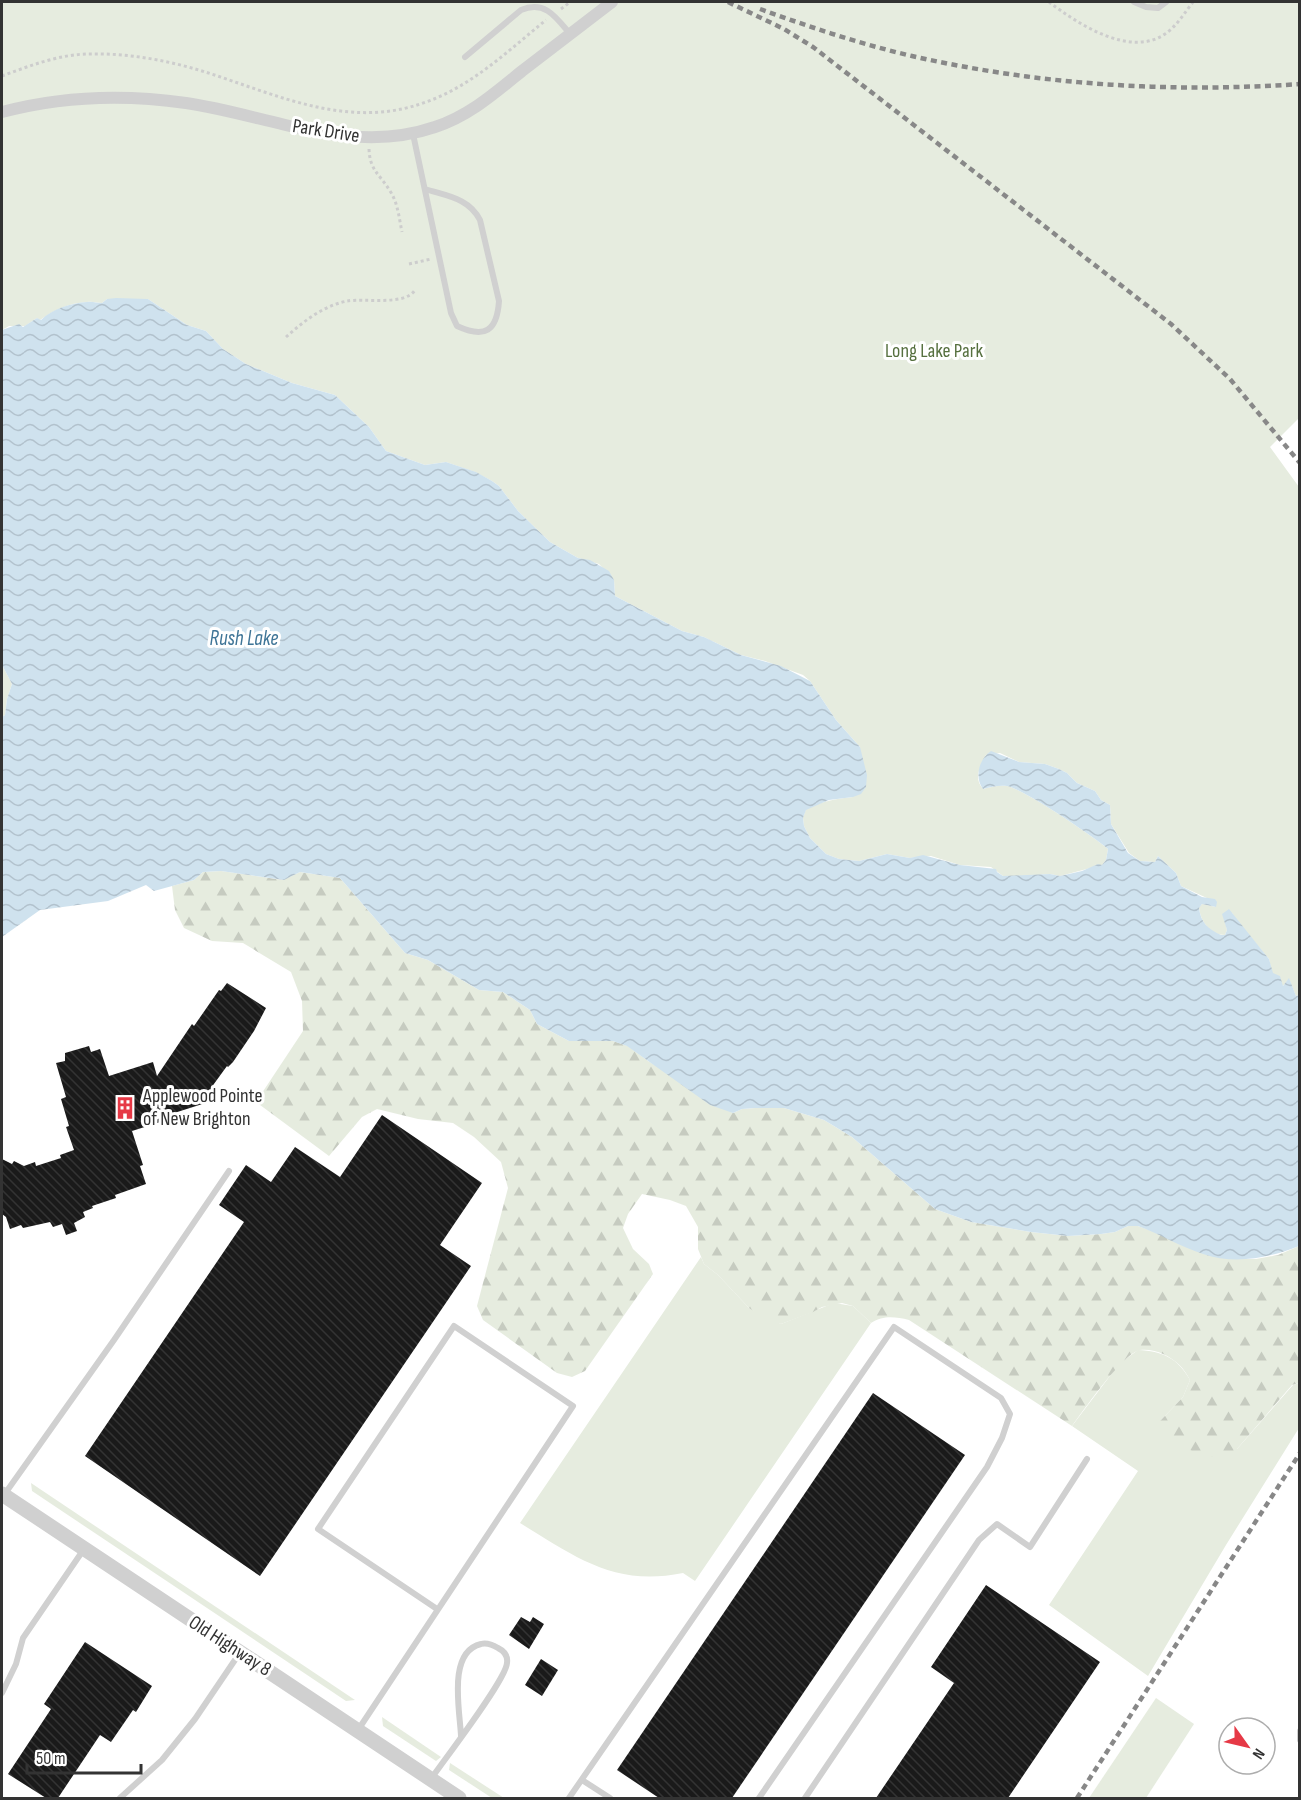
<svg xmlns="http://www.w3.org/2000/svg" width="1301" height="1800" viewBox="0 0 1301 1800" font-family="'Sofia Sans Condensed',sans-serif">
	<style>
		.green { fill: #e6ecdf }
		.forest { fill: url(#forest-firs) }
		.water { fill: url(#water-waves) }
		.building { fill: url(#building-back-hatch) }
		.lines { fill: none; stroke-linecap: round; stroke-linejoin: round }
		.path { stroke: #cdcdcd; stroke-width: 3; stroke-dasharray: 3 3; stroke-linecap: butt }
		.service { stroke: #d0d0d0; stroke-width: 6 }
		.minor { stroke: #d0d0d0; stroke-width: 12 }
		.tertiary { stroke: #d0d0d0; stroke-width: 15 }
		.rail { stroke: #888; stroke-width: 4.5; stroke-dasharray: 6 4.5; stroke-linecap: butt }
		.labels { text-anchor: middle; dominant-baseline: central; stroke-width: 6; stroke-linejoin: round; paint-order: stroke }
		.street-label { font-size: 20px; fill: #333; stroke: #fff }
		.park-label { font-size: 20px; fill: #56703f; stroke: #fff }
		.poi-label { font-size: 20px; fill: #333; stroke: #fff; text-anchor: start }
		.water-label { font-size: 21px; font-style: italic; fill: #3f7597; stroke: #fff }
	</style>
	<defs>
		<pattern id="forest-firs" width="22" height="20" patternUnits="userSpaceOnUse" patternTransform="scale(1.5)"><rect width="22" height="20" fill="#e6ecdf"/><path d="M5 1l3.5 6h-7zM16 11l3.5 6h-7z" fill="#c6cbc0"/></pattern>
		<pattern id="water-waves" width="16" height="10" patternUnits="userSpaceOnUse" patternTransform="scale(1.5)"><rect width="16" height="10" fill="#cfe2ee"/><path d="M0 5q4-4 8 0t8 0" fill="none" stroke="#b2c2cd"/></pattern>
		<pattern id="building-back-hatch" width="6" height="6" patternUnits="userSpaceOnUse" patternTransform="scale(1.5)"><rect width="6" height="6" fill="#1a1a1a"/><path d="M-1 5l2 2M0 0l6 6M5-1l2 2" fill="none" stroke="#333"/></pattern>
	</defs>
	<rect width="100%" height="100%" fill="#fff"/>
	<g class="green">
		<path d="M2 2H1299V418L1270 447 1299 487V995L1296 996 1289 979 1283 986 1272 973 1269 959 1238 922 1232 913 1225 921 1227 930 1225 935C1210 935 1201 922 1199 908L1202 904 1216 907 1209 899 1181 886 1176 873 1158 856 1155 862 1140 861 1129 853 1111 824 1110 805 1101 800 1095 791 1077 783 1067 773 1059 769 1045 764 1019 762 1000 753 986 755C980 767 973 777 983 789 991 787 999 785 1007 786 1025 790 1091 835 1108 849L1106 860 1102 865 1060 876 1050 874 1011 877 1003 876 991 867 960 865 931 856 910 858 887 854 859 861 839 859 826 854 810 838 804 826 803 818 806 809C822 801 836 799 853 797L860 747 836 720 810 681 803 675 765 661 741 655 704 637 682 631 615 596 614 580 599 564 578 558 550 542 518 511 499 486 492 481 475 472 446 462 425 465 386 451 369 427 335 395 292 383 246 364 223 349 206 331 187 325 148 299H107L102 303C97 303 92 301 87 302 69 303 54 310 40 320L37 318 25 326H9L2 330Z"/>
		<polygon points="2,665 12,684 7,699 5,715 2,717"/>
		<path d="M701 1257 704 1264 718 1275 749 1308 781 1324 834 1303 853 1306 871 1323 695 1581 683 1573C614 1587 576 1557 520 1523Z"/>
		<path d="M1138 1350C1162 1351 1178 1358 1190 1380L1183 1397 1161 1420 1237 1449 1293 1385 1299 1383V1428L1226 1545 1148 1676 1049 1605 1138 1471 1072 1426 1119 1364Z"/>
		<polygon points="31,1483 355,1700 346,1701 32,1491"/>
		<polygon points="1156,1698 1194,1724 1146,1798 1089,1798"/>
		<polygon points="382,1717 441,1757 436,1761 383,1726"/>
		<polygon points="450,1763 504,1798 492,1798 449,1770"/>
	</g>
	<path class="forest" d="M221 871 283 880 300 872 340 878 405 953 428 960 479 990 503 992 530 1010 537 1024 569 1041H613L628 1046 648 1061 733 1113 742 1109 755 1108H784L824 1120 852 1137 935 1209 971 1222 1031 1232 1068 1236 1101 1234 1115 1232 1128 1226H1138L1229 1259H1256L1278 1255 1299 1246V1383L1292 1385 1237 1449 1223 1456 1205 1457 1162 1437 1154 1431 1161 1420 1183 1397 1190 1380C1184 1368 1176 1360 1163 1354 1157 1351 1148 1349 1140 1350 1123 1353 1084 1410 1072 1426L909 1320C895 1317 884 1315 871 1323L853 1306 842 1303 822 1307 813 1312 781 1324 768 1320 749 1308 718 1275 704 1264 698 1249V1227L686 1206 670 1200 642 1194 628 1214 623 1228 633 1249 649 1264 653 1274 585 1371 572 1377 557 1373 483 1320 477 1306 508 1188 501 1162 474 1137 453 1123 418 1119 377 1109 362 1117 329 1156 256 1102 303 1031 302 1001 291 972 243 943 212 941 184 928 175 910 172 886 194 880 203 872Z"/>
	<path class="water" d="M116 298 148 299 187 325 206 331 223 349 246 364 292 383 335 395 369 427 386 451 425 465 446 462 476 472 492 481 499 486 518 511 550 542 578 558 590 560 609 571 614 580 615 596 682 631 704 637 741 655 781 666 810 681 836 720 860 747 867 775 866 787 861 794 853 797 829 800 806 810 803 818 804 826 810 838 826 854 839 859 859 861 887 854 910 858 923 855 960 865 996 869 997 872 1003 876 1050 874 1060 876 1082 871 1098 864 1102 865 1106 860 1108 849C1091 835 1025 790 1007 786 999 785 991 787 983 789 974 777 979 759 991 751L1019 762 1045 764 1059 769 1067 773 1077 783 1095 791 1101 800 1110 805 1111 824 1128 853 1140 861 1155 862 1158 856 1176 873 1181 886 1202 897 1215 899 1217 902 1216 907 1202 904 1199 908C1201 923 1208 929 1221 935H1225L1227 930 1222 914 1229 909 1269 959 1273 973 1280 976 1283 986 1289 978 1296 996 1299 995V1246C1269 1258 1235 1265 1203 1254 1181 1247 1160 1234 1138 1226H1128L1115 1232 1101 1234 1068 1236 1031 1232 971 1222 935 1209 852 1137 824 1120 784 1108H755L742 1109 733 1113 710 1105 627 1046 613 1041H569L537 1024 530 1010 503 992 479 990 428 960 405 953 340 878 300 872 284 880 221 871 203 872 194 880 154 891 146 885 108 901 40 910 2 937V717L5 715 7 699 12 684 2 665V330L19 324 23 327 37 318 41 320C52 309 71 303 87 302 92 301 97 303 102 303L107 299Z"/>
	<g class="building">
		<polygon points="227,983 266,1008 254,1031 233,1062 228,1067 227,1066 211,1088 215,1100 171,1114 173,1118 132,1131 143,1165 140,1166 146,1184 115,1195 116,1198 92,1206 93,1208 83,1212 85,1217 74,1223 77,1231 66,1235 62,1224 53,1227 50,1222 23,1228 21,1225 10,1229 6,1217 2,1214 2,1159 12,1164 14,1161 24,1166 35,1162 36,1166 61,1158 60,1155 74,1150 66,1127 69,1126 61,1099 66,1097 56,1063 65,1061 65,1053 89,1046 91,1052 100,1049 109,1076 153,1062 157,1076 192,1024 194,1026 219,990 221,991"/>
		<polygon points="382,1115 482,1183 440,1245 471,1266 260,1576 85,1456 244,1222 219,1205 246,1165 271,1182 295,1147 340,1177"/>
		<polygon points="873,1393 965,1455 732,1798 659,1798 617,1770"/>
		<polygon points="986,1585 1100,1662 1008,1798 876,1798 954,1683 931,1667"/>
		<polygon points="521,1617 530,1622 533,1617 544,1624 529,1649 509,1635"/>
		<polygon points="85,1642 152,1686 136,1712 133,1710 111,1742 100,1735 58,1798 46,1798 8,1774 51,1709 44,1704"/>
		<polygon points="541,1659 558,1670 542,1696 525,1685"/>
	</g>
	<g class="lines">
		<g class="path">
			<path d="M1049 2C1078 24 1130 58 1165 34 1177 26 1185 12 1193 2"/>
			<polyline points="561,9 570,2"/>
			<path d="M2 76C29 66 60 54 89 54 127 53 166 60 202 71 276 94 348 131 426 102 472 86 509 50 546 20"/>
			<path d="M369 149C370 171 379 173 390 191 398 203 399 218 402 232"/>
			<polyline points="409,264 431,259"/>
			<path d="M286 337C304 321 323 306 347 301 365 298 405 306 415 290"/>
		</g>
		<g class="service">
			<polyline points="1134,2 1146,7 1158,8 1166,2"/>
			<path d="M465 57 521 10C545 0 556 17 570 34"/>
			<path d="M413 134 451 313 457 326C485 339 497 331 499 301L480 220C469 198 447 196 425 189"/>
			<polyline points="4,1495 114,1340 229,1171"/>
			<polyline points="2,1693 16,1664 23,1638 84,1549"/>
			<polyline points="358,1730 573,1406 454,1326 318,1529 437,1609"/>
			<polyline points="1300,1731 1300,1740"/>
			<path d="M431 1779C444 1760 506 1680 507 1663 508 1656 504 1651 498 1648 493 1645 487 1642 481 1644 447 1652 460 1711 461 1736"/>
			<polyline points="582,1780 610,1798"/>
			<polyline points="120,1798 162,1760 195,1719 239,1654"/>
			<polyline points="569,1798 894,1327 1001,1398 1010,1414 1002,1438 987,1467 759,1798"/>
			<polyline points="805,1798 979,1540 997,1524 1030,1547 1087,1459"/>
		</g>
		<path class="minor" d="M2 112C62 96 124 94 186 103 269 115 351 156 435 127 469 116 495 93 522 71 552 48 582 25 612 2"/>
		<polyline class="tertiary" points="2,1494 459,1798"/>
		<g class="rail">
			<polyline points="728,2 784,29 813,47 1171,324 1230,379 1300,463"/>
			<path d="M760 9C810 27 860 44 912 56 1039 85 1170 93 1300 84"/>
			<polyline points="1077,1798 1300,1453"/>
		</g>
	</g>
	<defs>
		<g id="building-bare" transform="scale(1.8)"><path d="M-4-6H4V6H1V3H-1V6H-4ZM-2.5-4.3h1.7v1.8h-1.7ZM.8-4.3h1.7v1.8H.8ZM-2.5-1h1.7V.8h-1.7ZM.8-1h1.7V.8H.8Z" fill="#e63946" stroke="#fff" stroke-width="2.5" paint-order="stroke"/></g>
	</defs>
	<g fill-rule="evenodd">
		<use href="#building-bare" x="125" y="1108"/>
	</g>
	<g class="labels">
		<g class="street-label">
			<text transform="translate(326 131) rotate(9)">Park Drive</text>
			<text transform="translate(230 1646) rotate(33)">Old Highway 8</text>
		</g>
		<g class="park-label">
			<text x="934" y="351">Long Lake Park</text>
		</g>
		<g class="poi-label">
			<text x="143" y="1096">Applewood Pointe<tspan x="143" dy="23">of New Brighton</tspan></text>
		</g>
		<g class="water-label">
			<text x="244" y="638">Rush Lake</text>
		</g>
	</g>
	<rect width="1301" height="1800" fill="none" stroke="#333333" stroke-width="6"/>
	<g transform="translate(1247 1746) rotate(124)"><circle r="28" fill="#ffffff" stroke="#adadad" stroke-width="1.5"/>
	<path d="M0-4.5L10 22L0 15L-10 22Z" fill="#e63946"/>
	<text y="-9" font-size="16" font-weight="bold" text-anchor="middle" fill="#333333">N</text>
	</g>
	<path d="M27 1764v9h114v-9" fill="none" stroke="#333333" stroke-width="3"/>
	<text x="36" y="1764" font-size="18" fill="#333333" stroke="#ffffff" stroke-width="4.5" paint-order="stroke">50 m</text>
</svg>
